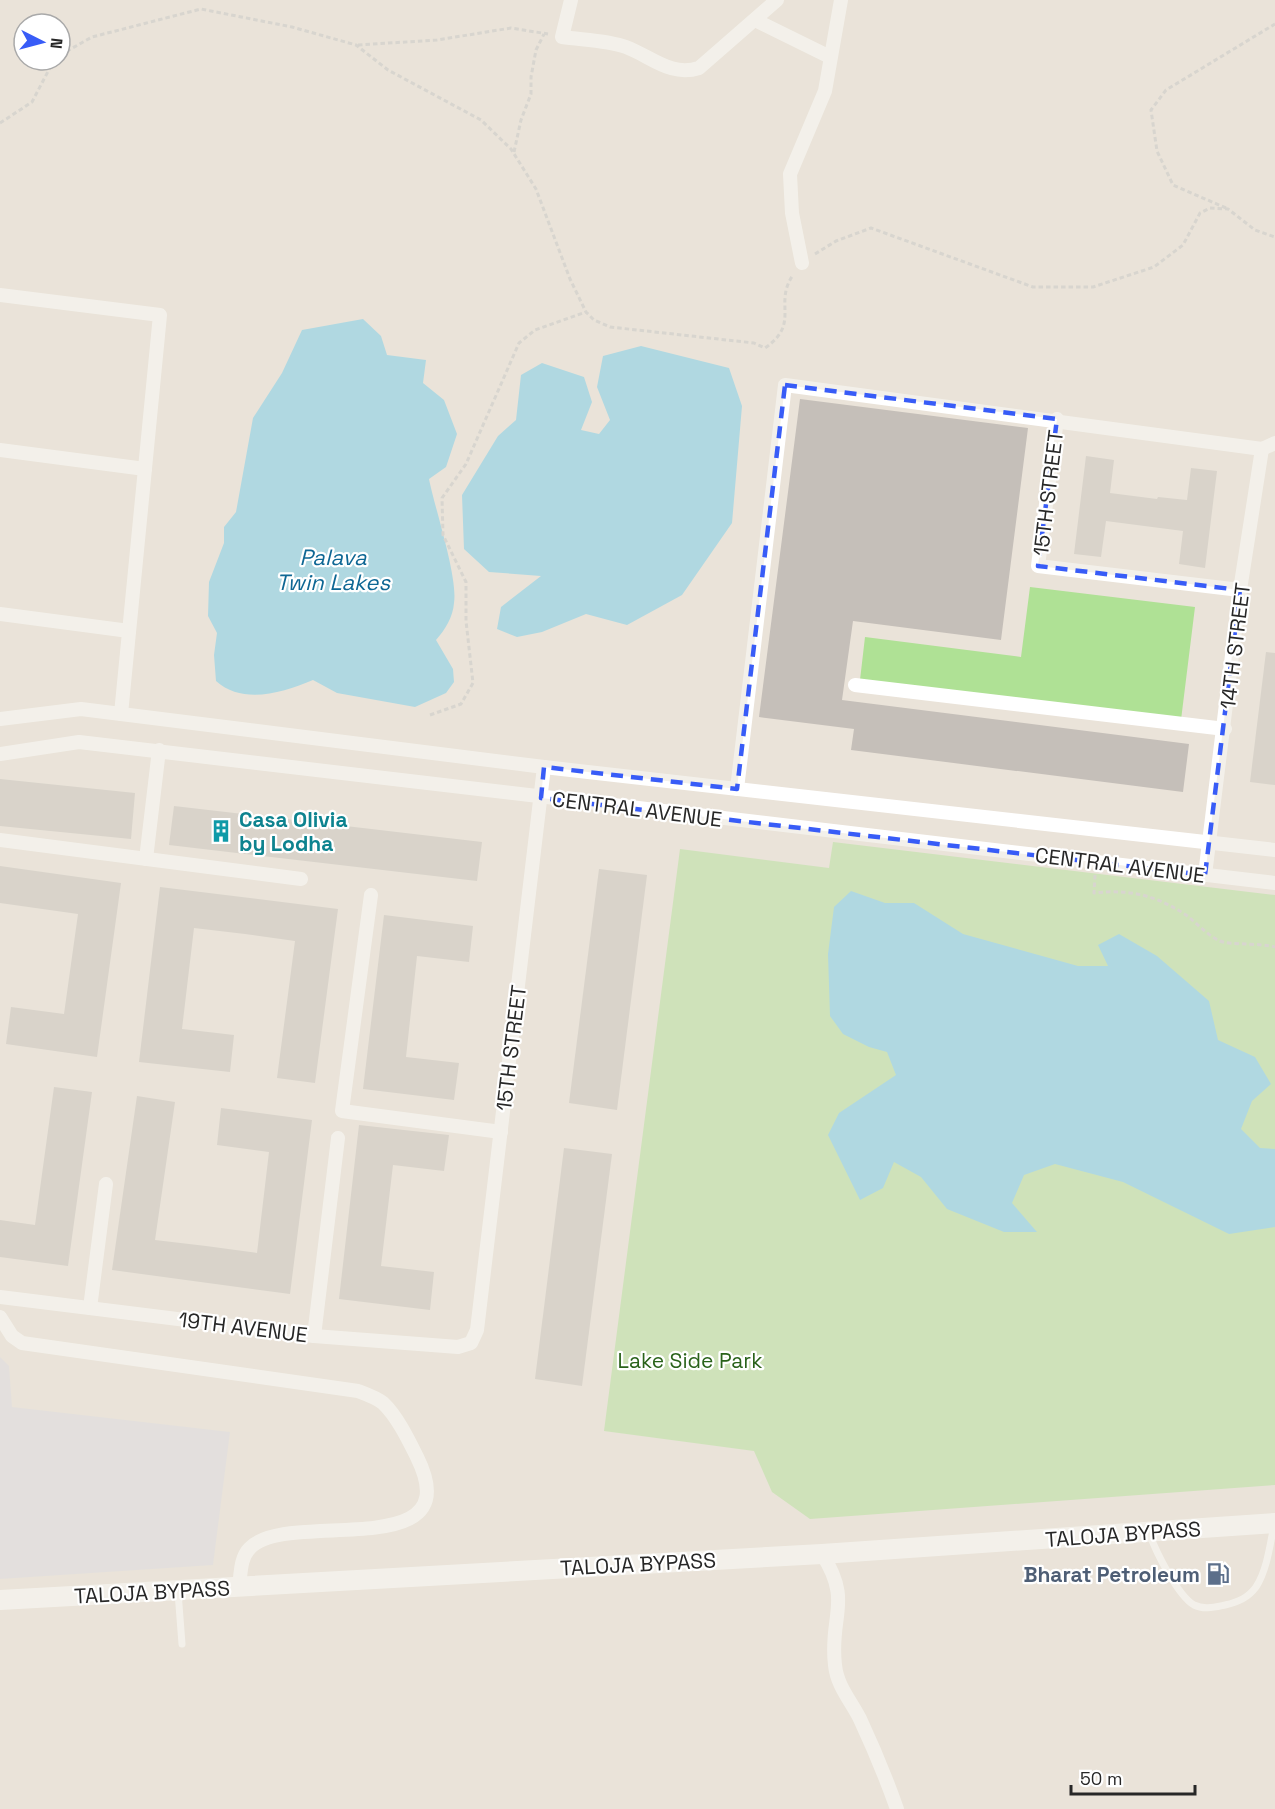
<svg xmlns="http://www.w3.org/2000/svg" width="1275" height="1809" viewBox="0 0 1275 1809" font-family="'Space Grotesk',sans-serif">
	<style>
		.industrial { fill: #dcdae2 }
		.green { fill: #afe195 }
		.water { fill: #6bcaec }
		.building { fill: #c5bfb9 }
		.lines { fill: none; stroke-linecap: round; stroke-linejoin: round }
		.path { stroke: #c3c3c3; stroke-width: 3; stroke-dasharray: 4.5 3; stroke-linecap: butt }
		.lane { stroke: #fff; stroke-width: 7 }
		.street { stroke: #fff; stroke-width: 14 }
		.secondary { stroke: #fff; stroke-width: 20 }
		.marked { fill: none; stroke: #385cf7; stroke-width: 4.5; stroke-dasharray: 12 8; stroke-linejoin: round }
		.labels { text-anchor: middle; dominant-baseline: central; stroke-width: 4.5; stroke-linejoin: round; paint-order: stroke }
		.street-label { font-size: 21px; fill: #272727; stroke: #fff }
		.culture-label { font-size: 21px; font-weight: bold; fill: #0d838f; stroke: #fff; text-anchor: start }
		.park-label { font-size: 21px; fill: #29621a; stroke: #fff }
		.service-label { font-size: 21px; font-weight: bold; fill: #4e5e75; stroke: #fff; text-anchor: end }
		.water-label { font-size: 22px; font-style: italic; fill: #0e6794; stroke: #fff }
	</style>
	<rect width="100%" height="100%" fill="#eae3d9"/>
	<polygon class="industrial" points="0,1357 9,1366 12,1407 230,1432 213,1565 0,1579"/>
	<g class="green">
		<polygon points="1030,587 1195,607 1181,720 860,680 865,637 1021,657"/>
		<polygon points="833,842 1275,895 1275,1485 810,1519 772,1492 754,1451 604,1431 680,849 829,868"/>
	</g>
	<g class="water">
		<path d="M363 319 381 336 387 355 426 360 423 383 444 400 457 434 446 467 429 479C435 509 458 577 454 603 453 617 445 630 436 640L453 669 454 682 446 693 415 707 337 693 313 680C282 693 243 705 216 681L214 655 217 633 208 616 209 582 224 543V527L236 512 253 418 282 373 302 330Z"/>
		<polygon points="641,346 729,368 742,406 732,523 682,595 627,625 586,614 542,632 517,637 497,629 501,607 541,576 489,572 464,549 462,495 498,436 516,420 521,375 542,363 584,377 592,402 581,430 599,434 610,420 597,387 603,356"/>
		<polygon points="851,891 885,903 914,903 963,934 1078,966 1108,966 1098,945 1119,934 1157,956 1209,1001 1218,1040 1255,1057 1271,1084 1252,1101 1241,1129 1260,1148 1275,1149 1275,1227 1229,1234 1123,1182 1055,1164 1024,1175 1012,1203 1037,1232 1004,1232 947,1209 921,1177 894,1162 883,1188 860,1200 828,1135 839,1113 896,1075 887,1052 869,1047 843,1034 830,1016 828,954 834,907"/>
	</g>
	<g class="building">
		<polygon points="800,399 1028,428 1001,640 853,621 842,700 1189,744 1183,792 851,750 854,729 759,717"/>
		<polygon points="1086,456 1114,460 1110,493 1157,499 1158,497 1187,500 1191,468 1217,471 1205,568 1179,564 1183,531 1106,521 1101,557 1074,554"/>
		<polygon points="1266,652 1275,653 1275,785 1250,782"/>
		<polygon points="0,779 135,793 131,839 0,826"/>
		<polygon points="174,806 482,842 477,881 169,845"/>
		<polygon points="0,866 121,883 97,1057 6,1044 11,1007 64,1014 78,914 0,903"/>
		<polygon points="599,869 647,875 617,1110 569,1103"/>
		<polygon points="160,887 338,909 315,1083 277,1078 295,941 245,934 194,928 182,1029 234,1035 230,1072 139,1062"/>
		<polygon points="384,915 473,926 469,962 417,956 406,1057 459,1063 454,1100 363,1089"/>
		<polygon points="54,1087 92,1092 68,1266 0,1257 0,1220 35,1225"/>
		<polygon points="137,1096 175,1102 155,1240 206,1246 257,1253 269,1152 217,1145 221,1108 312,1120 290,1294 112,1270"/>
		<polygon points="359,1125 449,1135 444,1171 393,1165 381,1266 434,1272 430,1310 339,1299"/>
		<polygon points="564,1148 612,1154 582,1386 535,1379"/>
	</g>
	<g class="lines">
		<g class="path">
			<polyline points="358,45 437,40 511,28 548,34"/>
			<path d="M60 55 92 37 201 9 292 27 356 45 388 70 481 120 511 149 536 189 570 279 586 312 594 320 610 327 754 343 765 348C801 323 773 304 793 275"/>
			<polyline points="0,123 32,102 54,60"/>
			<polyline points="514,152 521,120 531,94 531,77 536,50 544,34"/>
			<polyline points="1226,208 1173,185 1157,151 1151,110 1166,90 1275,24"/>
			<polyline points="815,254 836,241 871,228 1033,287 1093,287 1154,267 1183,245 1200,213 1210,208 1228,209 1255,230 1275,237"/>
			<polyline points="430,715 461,704 473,683 466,621 466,582 443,535 442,498 466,464 519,343 535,330 586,312"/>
			<path d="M1095 875 1094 893C1130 889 1155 895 1186 915 1197 923 1208 936 1220 941 1229 945 1260 943 1275 947"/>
		</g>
		<g class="lane">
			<path d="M1150 1535C1156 1552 1178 1596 1194 1605 1204 1610 1215 1607 1225 1605 1238 1602 1248 1598 1256 1587 1267 1570 1270 1545 1274 1525"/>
			<polyline points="178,1592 182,1644"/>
		</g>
		<g class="street">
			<path d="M571 0 562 37C583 40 607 40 626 47 652 57 671 77 699 68L777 0"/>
			<polyline points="755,20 830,57"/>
			<polyline points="802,263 792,213 790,174 825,91 841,0"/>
			<polyline points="0,295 160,315 121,714"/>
			<polyline points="1057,419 1038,566 1240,590"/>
			<polyline points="0,450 145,469"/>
			<polyline points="0,614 129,631"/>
			<polyline points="855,685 1225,729"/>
			<polyline points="0,719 81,709 544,767 1275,850"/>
			<polyline points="0,754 79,742 1275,883"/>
			<polyline points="737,789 785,385 1262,449 1275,443"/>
			<polyline points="0,840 301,879"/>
			<polyline points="146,859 159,750"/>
			<polyline points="1205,875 1240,590 1262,449"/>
			<polyline points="371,895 342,1111 501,1132"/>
			<polyline points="0,1297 314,1336 458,1347 471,1343 477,1330 544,767"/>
			<polyline points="90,1308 106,1184"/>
			<path d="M0 1317 12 1336 22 1343 358 1391C366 1394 377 1398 383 1403 397 1416 409 1441 417 1457 471 1566 288 1508 250 1548 240 1558 241 1573 239 1587"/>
			<polyline points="314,1336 338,1138"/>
			<path d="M822 1554C853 1602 829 1616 835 1665 837 1686 851 1701 860 1719 874 1749 886 1778 897 1809"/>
		</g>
		<polyline class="secondary" points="0,1600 822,1554 1275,1523"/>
	</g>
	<path d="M0 0H1275V1809H0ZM785 385 1057 419 1038 566 1240 590 1205 875 541 798 544 767 737 789Z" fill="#eae3d9" fill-opacity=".55" fill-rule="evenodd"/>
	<path class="marked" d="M785 385 1057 419 1038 566 1240 590 1205 875 541 798 544 767 737 789Z"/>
	<defs>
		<g id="building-bare" transform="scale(1.8)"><path d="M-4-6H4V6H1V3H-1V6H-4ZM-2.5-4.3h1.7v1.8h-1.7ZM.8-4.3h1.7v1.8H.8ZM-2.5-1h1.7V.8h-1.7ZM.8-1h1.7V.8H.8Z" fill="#0f9aa8" stroke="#fff" stroke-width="2.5" paint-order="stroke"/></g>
		<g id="fuel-bare" transform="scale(1.8)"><path d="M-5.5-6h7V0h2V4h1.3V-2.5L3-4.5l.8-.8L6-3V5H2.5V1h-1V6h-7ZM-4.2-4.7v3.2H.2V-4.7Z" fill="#5c6f8a" stroke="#fff" stroke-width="2.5" paint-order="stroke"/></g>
	</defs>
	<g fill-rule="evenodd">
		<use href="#building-bare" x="221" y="831"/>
		<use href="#fuel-bare" x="1218" y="1574"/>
	</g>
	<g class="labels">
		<g class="street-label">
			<text transform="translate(1048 493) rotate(-83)">15TH STREET</text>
			<text transform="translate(1235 646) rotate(-83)">14TH STREET</text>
			<text transform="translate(637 809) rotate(7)">CENTRAL AVENUE</text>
			<text transform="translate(1120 865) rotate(7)">CENTRAL AVENUE</text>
			<text transform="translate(511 1048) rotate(-83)">15TH STREET</text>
			<text transform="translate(243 1327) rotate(7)">19TH AVENUE</text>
			<text transform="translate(1123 1534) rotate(-4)">TALOJA BYPASS</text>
			<text transform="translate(638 1564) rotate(-3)">TALOJA BYPASS</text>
			<text transform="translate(152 1592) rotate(-3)">TALOJA BYPASS</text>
		</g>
		<g class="culture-label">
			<text x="239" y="819">Casa Olivia<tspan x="239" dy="24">by Lodha</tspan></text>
		</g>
		<g class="park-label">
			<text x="690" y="1360">Lake Side Park</text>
		</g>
		<g class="service-label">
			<text x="1200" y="1574">Bharat Petroleum</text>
		</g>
		<g class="water-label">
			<text x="333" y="557">Palava<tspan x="333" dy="25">Twin Lakes</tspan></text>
		</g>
	</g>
	<g transform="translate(42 42) rotate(96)"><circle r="28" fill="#ffffff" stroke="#a9a9a9" stroke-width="1.5"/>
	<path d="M0-4.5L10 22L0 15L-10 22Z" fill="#385cf7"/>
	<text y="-9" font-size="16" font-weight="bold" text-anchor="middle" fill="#272727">N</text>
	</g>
	<path d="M1071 1785v9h124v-9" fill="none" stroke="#272727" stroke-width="3"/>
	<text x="1080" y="1785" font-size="18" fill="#272727" stroke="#ffffff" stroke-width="4.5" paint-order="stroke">50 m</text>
</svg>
